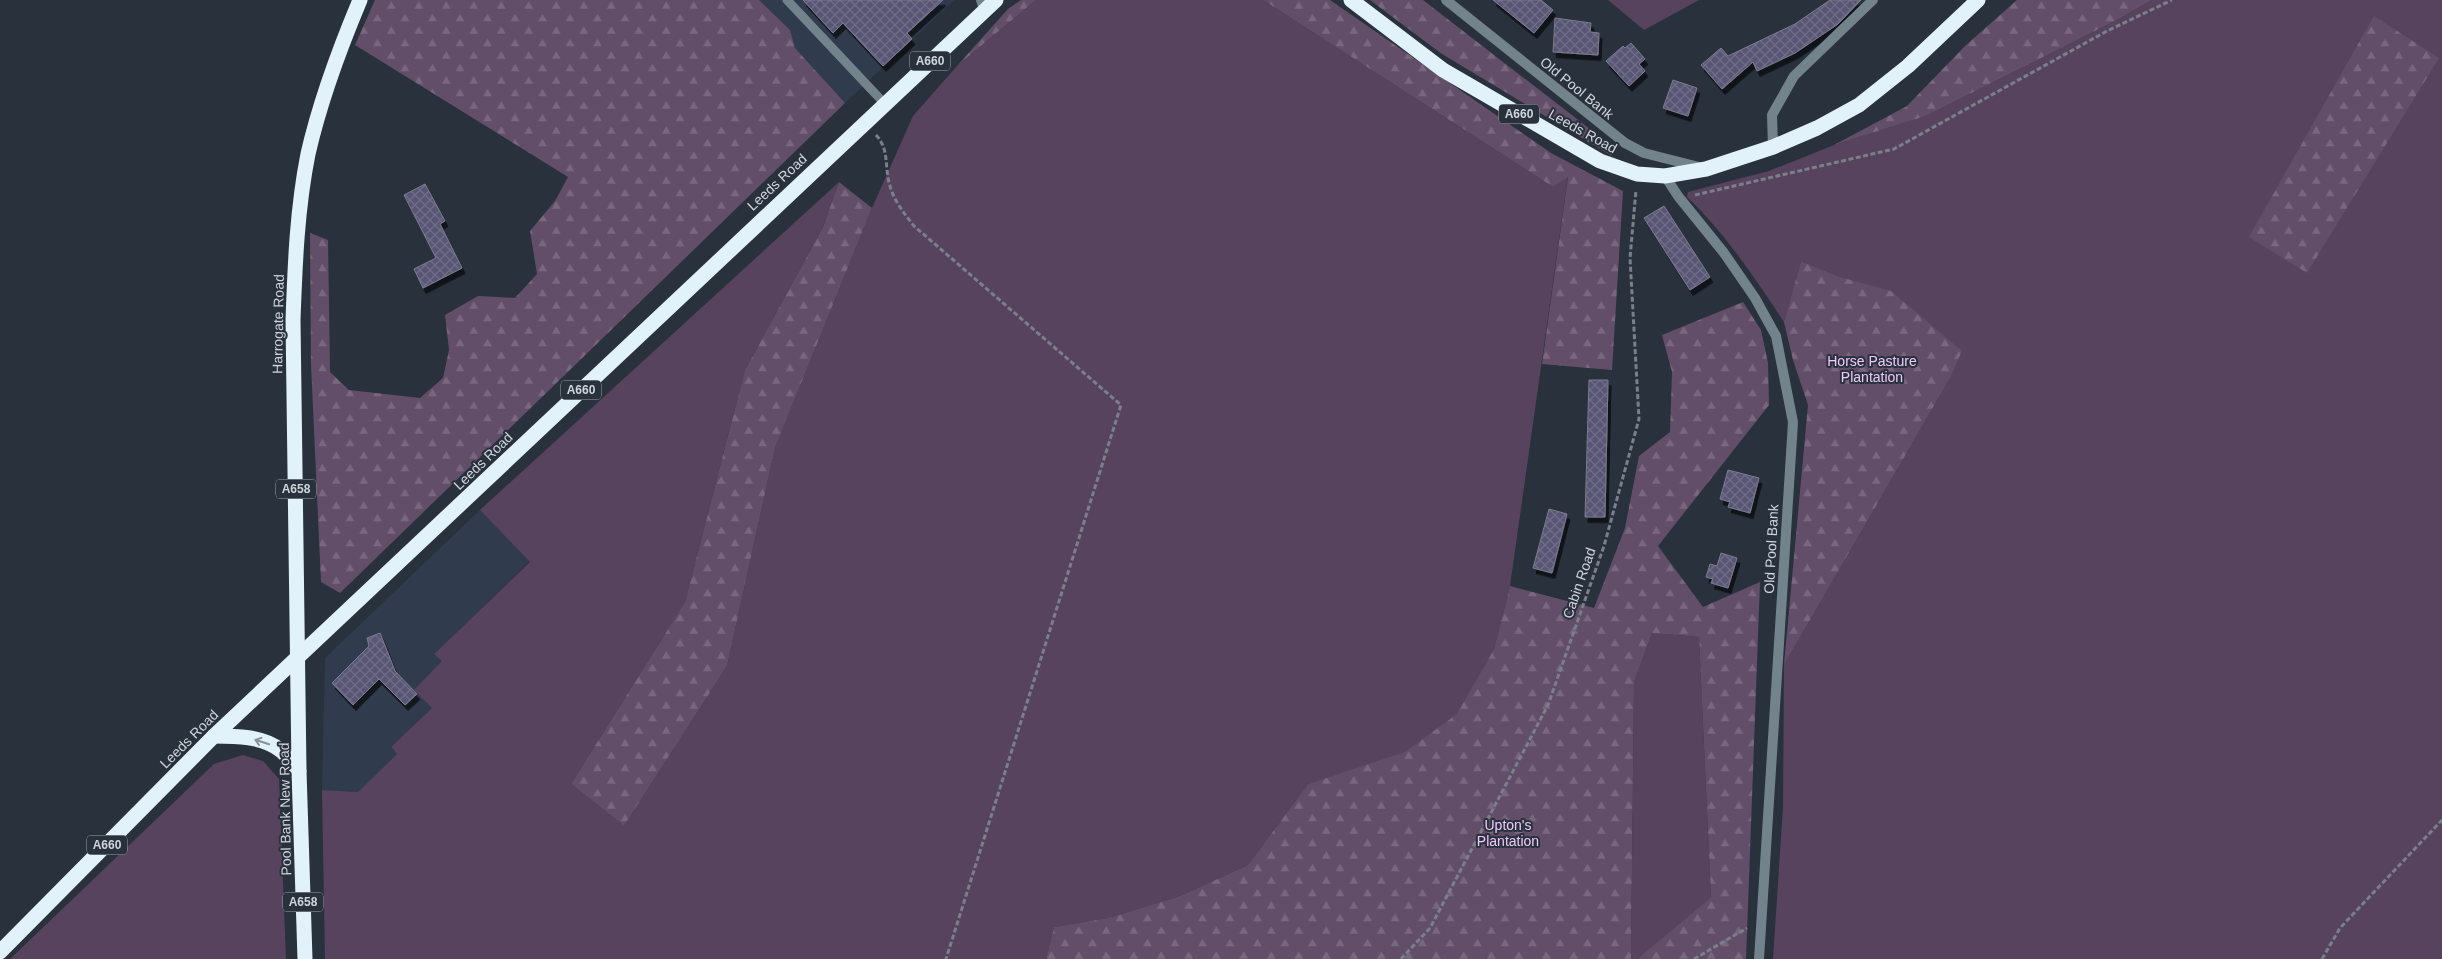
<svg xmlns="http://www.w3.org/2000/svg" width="2442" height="959" viewBox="0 0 2442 959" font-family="Arial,sans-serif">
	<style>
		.built { fill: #303c4d }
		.green { fill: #57435d }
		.forest { fill: url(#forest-firs) }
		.building { fill: url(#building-cross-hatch); stroke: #7d7c8c; filter: url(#shadow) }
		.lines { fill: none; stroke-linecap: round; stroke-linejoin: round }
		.path { stroke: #798089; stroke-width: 3; stroke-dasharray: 5 2.5; stroke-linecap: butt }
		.lane { stroke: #72838b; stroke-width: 9 }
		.street { stroke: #72838b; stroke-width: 10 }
		.highway { stroke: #e1f2fa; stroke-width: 15 }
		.oneway { stroke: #85929c }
		.labels { text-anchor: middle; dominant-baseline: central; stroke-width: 4; stroke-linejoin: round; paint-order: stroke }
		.shield { fill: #29313d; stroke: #9da4ac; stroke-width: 1 }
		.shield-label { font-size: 12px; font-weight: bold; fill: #cfd5dc }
		.street-label { font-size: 14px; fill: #cfd5dc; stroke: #29313d }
		.park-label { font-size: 14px; fill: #f1c9fd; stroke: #29313d }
	</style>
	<defs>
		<pattern id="forest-firs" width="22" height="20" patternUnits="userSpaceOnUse" patternTransform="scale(1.25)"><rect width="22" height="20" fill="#634e69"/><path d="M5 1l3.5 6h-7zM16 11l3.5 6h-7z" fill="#78677e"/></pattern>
		<pattern id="building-cross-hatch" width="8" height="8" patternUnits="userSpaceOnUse" patternTransform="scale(1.25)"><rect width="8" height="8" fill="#585575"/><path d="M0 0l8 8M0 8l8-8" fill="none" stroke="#6f6d88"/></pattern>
		<filter id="shadow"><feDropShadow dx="3" dy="5.5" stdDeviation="0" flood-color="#0009"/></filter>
	</defs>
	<rect width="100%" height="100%" fill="#29313d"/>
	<g class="built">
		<polygon points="759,0 954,0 845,103 795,48 790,30"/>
		<polygon points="480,510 530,561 434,654 442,660 432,708 391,747 397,754 358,792 322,790 325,658"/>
	</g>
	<g class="green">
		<polygon points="1036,0 1263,0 1553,187 1568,176 1510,586 1494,649 1458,714 1405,754 1308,784 1248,865 1180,896 1108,918 1054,927 1046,959 325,959 322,790 358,792 397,754 391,747 432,708 414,690 442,661 434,654 530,562 480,510 839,182 823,227 745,370 685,602 571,784 624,826 727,666 775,448 872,208 913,116 957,66"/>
		<polygon points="1608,0 1699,0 1644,30"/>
		<path d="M2152 0H2442V959H1773L1783 807 1784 665 1949 380 1840 277 1801 261 1784 322C1755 278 1725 233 1687 197L1688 192 1769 171 1834 145 1926 116 2115 21Z"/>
		<polygon points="1652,633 1699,637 1711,897 1637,959 1631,959 1634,682"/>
		<polygon points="243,755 263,761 279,779 286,959 10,959 214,764"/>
	</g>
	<g class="forest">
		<polygon points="375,0 759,0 790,30 795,48 845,103 340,593 321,582 311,364 310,233 328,240 330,372 349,390 420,398 443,378 449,350 445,315 478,296 515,298 537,274 530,231 555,201 568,177 355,45"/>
		<polygon points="1021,0 1036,0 957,66 1008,9"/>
		<polygon points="1263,0 1330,0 1551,153 1623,191 1612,370 1542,364 1568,177 1553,187"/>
		<polygon points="1370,0 1423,0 1617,150 1612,156 1442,54"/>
		<polygon points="2017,0 2152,0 2115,21 1926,116 1834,145 1907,106 1965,46"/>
		<polygon points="2374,16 2439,58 2307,273 2249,237"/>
		<polygon points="839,182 872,208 775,448 727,666 624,826 571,784 685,602 745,370 823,227"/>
		<polygon points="1801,261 1840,277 1891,291 1962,351 1949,380 1784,665 1808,405 1793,360 1784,322"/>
		<polygon points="1743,302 1761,330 1768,363 1769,405 1658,546 1703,607 1760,582 1746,959 1637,959 1711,897 1699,637 1652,633 1634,682 1631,959 1046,959 1054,927 1108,918 1180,896 1248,865 1308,784 1405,752 1457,714 1494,649 1510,586 1594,608 1625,528 1639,456 1670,432 1672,372 1662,335"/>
	</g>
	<g class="building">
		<polygon points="803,0 943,0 907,33 912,39 883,66 843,23 833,33"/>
		<polygon points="1493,0 1541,0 1553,10 1534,33"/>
		<polygon points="1830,0 1861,0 1838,24 1795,53 1757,71 1753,62 1722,89 1701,65 1721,48 1728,56 1795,24"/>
		<polygon points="1555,18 1591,23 1590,32 1599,33 1598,55 1553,52"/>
		<polygon points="1631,43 1645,59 1639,64 1645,71 1629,86 1606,61 1623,46 1625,48"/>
		<polygon points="1673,80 1697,88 1688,116 1663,108"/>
		<polygon points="425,184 445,221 440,224 462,268 423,288 414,269 436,258 404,195"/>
		<polygon points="1664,206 1710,277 1690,290 1644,218"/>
		<polygon points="1589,380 1608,380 1605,517 1585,517"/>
		<polygon points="1728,470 1759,478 1750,513 1728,507 1730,502 1720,499"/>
		<polygon points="1549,509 1567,514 1552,573 1533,568"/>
		<polygon points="1721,553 1737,558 1728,588 1711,583 1713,579 1706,577 1710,564 1717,566"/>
		<polygon points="380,633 395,671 417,694 405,705 379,679 353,705 332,683 369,646 367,638"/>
	</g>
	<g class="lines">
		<g class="path">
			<path d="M876 135C890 150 884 167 890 186 894 201 904 213 914 226L1121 405 946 959"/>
			<polyline points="1695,195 1894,149 2107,31 2172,0"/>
			<polyline points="1401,959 1430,928 1548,705 1604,546 1639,419 1630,258 1636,190"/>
			<polyline points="1694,959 1747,928"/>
			<polyline points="2322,959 2340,928 2442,820"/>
		</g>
		<polyline class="lane" points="787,0 885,104"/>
		<g class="street">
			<polyline points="981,0 984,9"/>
			<polyline points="1446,0 1625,143 1644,153 1703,168"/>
			<polyline points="1773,147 1772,115 1794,76 1873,0"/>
			<polyline points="1665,176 1678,196 1724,253 1755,298 1776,336 1793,422 1759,959"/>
		</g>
		<g class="highway">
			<polyline points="1351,0 1443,70 1600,161 1637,174 1665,176 1706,169 1773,147 1817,128 1859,105 1908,66 1978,0"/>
			<path d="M214 736C235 736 263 736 280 750 287 755 293 764 299 771"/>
			<polyline points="0,952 214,736 996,0"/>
			<path d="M305 959 299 771 293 320C295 265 297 209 308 154 320 101 339 50 360 0"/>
		</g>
	</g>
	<defs><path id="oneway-shaft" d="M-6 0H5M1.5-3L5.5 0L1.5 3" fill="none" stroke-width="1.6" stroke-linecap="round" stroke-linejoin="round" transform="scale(1.25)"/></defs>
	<use class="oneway" href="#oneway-shaft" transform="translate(262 742) rotate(-162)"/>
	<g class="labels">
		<g class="shield">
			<rect x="910" y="51.5" width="40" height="19" rx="4"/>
			<rect x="1499" y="104.5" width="40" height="19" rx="4"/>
			<rect x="561" y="380.5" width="40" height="19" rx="4"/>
			<rect x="276" y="479.5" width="40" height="19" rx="4"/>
			<rect x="87" y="835.5" width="40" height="19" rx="4"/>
			<rect x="283" y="892.5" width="40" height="19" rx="4"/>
		</g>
		<g class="shield-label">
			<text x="930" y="61">A660</text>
			<text x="1519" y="114">A660</text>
			<text x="581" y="390">A660</text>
			<text x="296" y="489">A658</text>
			<text x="107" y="845">A660</text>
			<text x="303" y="902">A658</text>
		</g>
		<g class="street-label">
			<text transform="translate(1577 88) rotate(39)">Old Pool Bank</text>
			<text transform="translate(1583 131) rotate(29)">Leeds Road</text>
			<text transform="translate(777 182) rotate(-43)">Leeds Road</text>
			<text transform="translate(278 324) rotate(-89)">Harrogate Road</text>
			<text transform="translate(483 461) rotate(-44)">Leeds Road</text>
			<text transform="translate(1771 549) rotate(-87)">Old Pool Bank</text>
			<text transform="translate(1579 583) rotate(-71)">Cabin Road</text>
			<text transform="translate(189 739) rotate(-45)">Leeds Road</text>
			<text transform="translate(285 809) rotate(-91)">Pool Bank New Road</text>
		</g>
		<g class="park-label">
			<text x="1872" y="361">Horse Pasture<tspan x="1872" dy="16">Plantation</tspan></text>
			<text x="1508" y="825">Upton's<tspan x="1508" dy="16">Plantation</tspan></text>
		</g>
	</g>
</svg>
